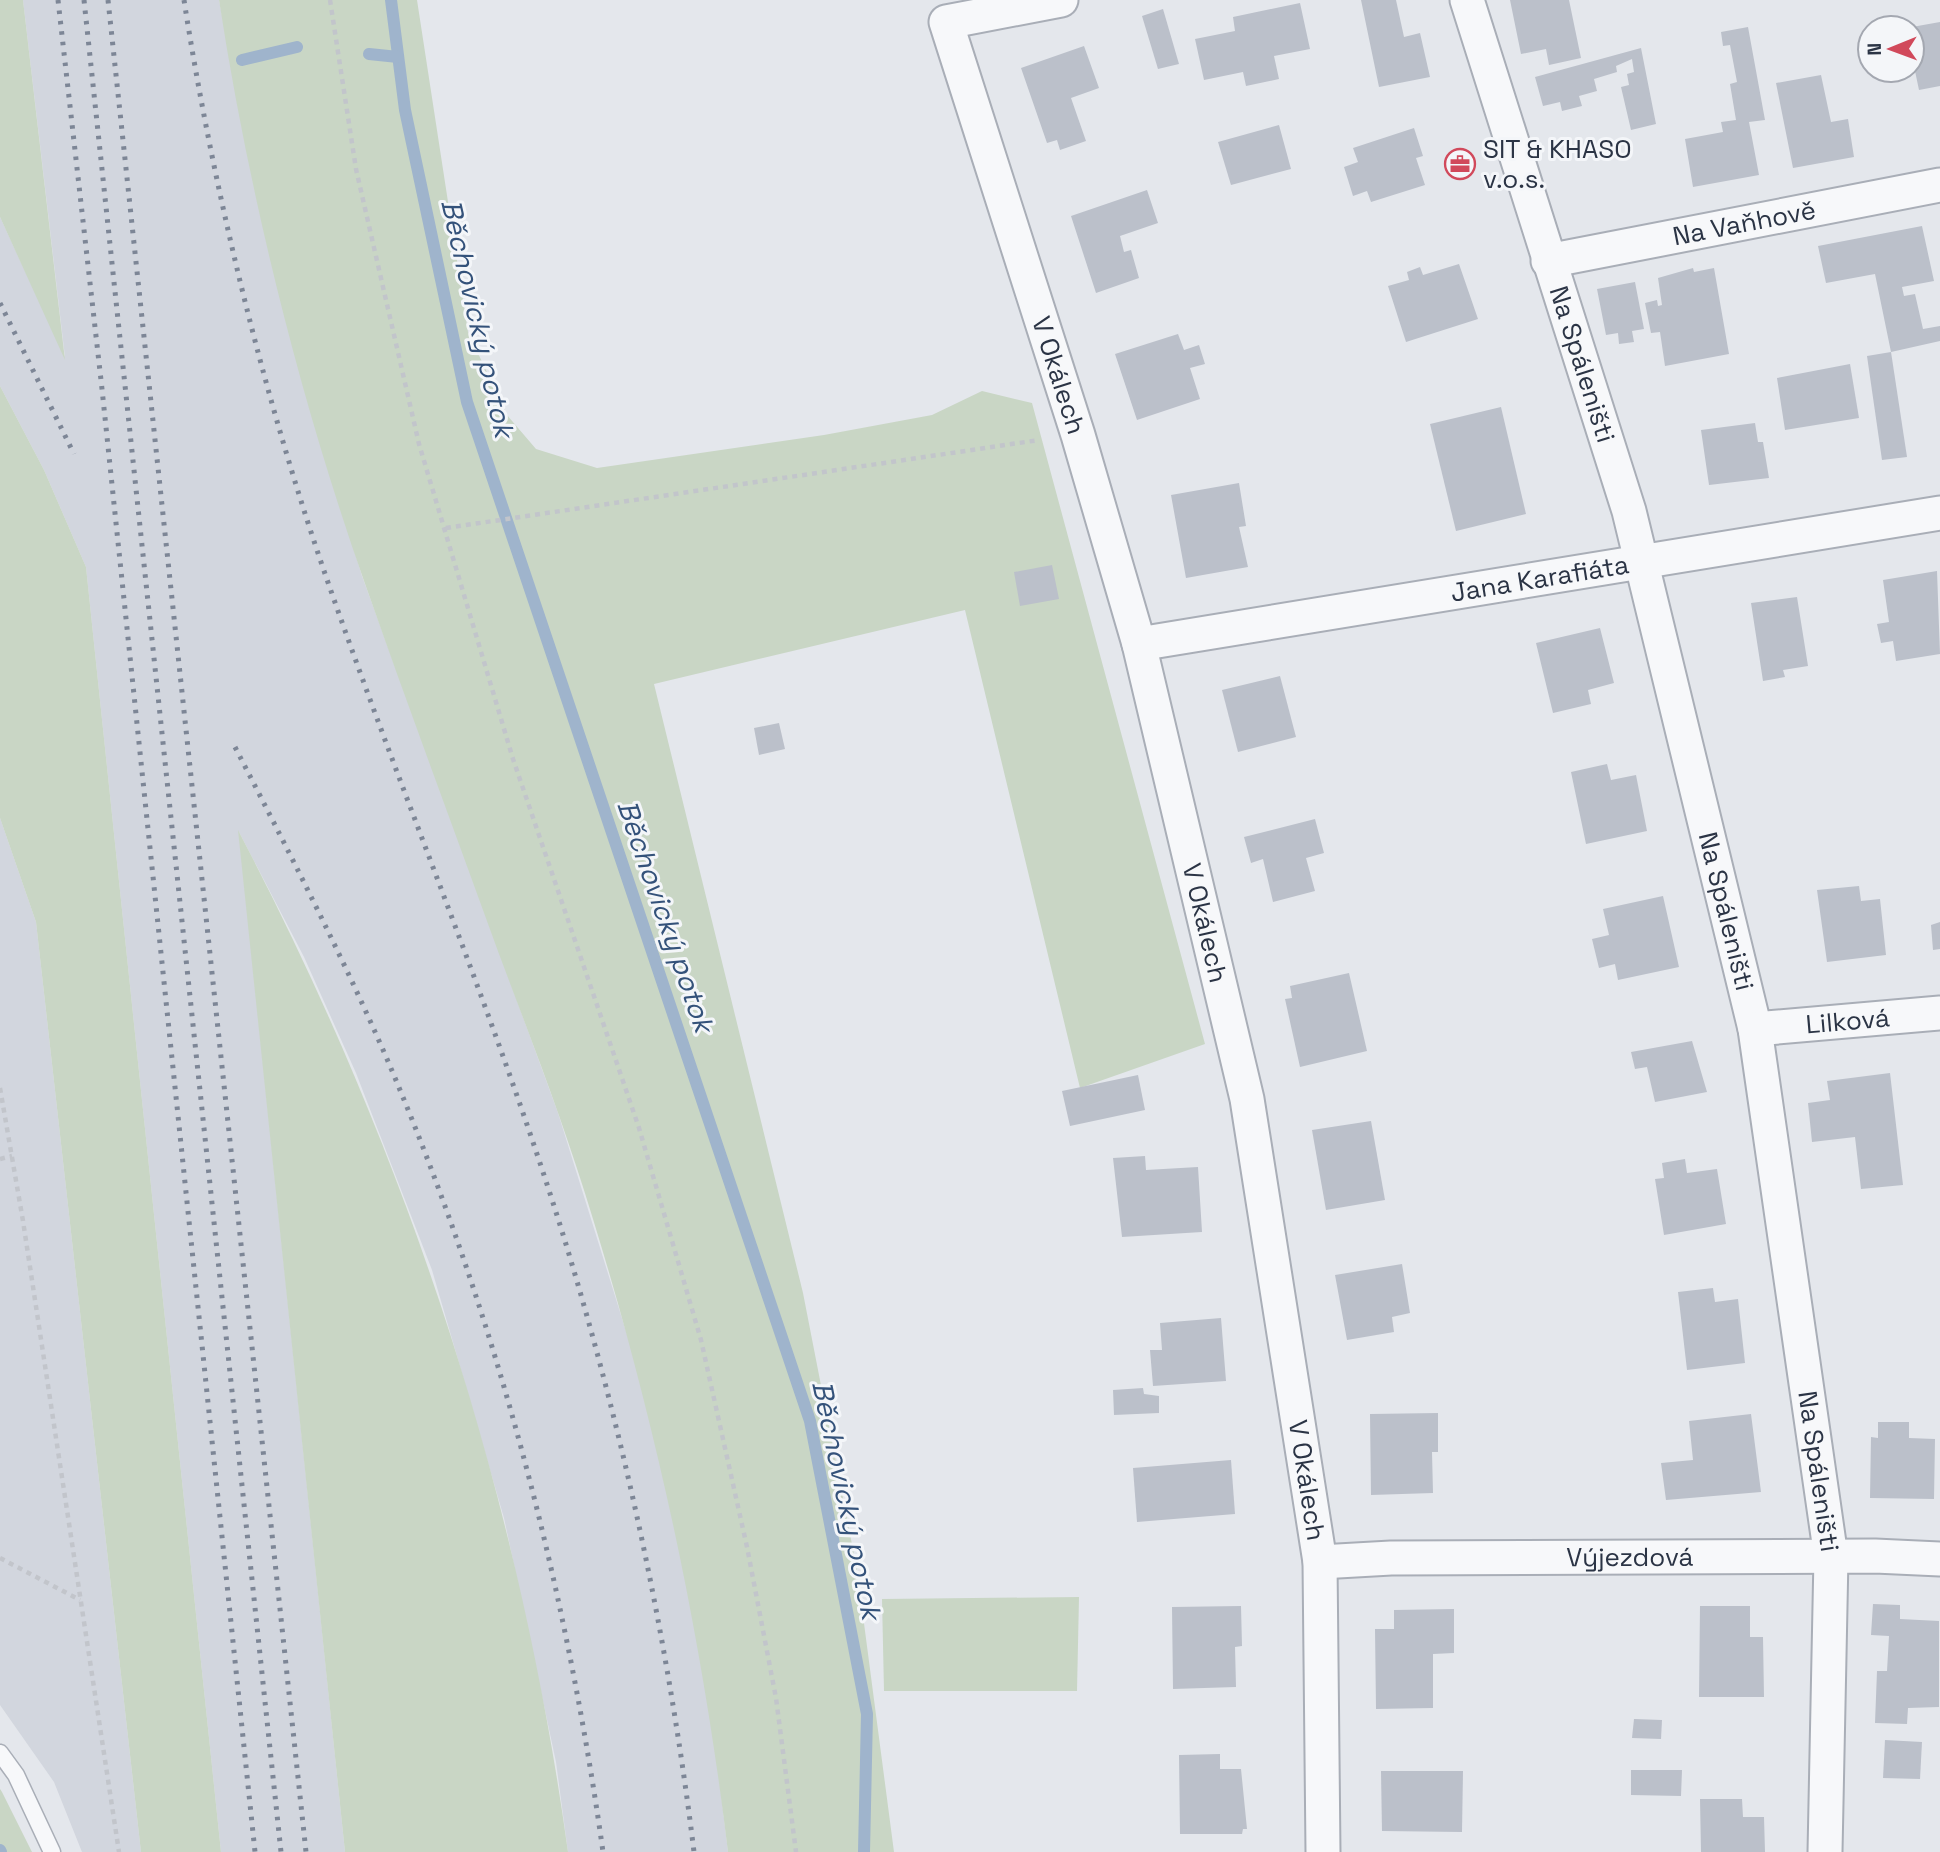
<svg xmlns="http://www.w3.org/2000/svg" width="1940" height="1852" viewBox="0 0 1940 1852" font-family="'Space Grotesk',sans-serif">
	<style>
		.built { fill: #d2d6de }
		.green { fill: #c9d6c5 }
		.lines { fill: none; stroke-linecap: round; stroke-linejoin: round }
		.stream { stroke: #9fb4cc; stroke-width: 12 }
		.building { fill: #bbc0ca }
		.lane-casing { stroke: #a9aeb7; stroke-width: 19 }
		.street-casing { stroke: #a9aeb7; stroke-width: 37 }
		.path { stroke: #c2c5cb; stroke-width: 4.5; stroke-dasharray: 5 5; stroke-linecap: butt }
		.lane { stroke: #f7f8fa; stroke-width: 16 }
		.street { stroke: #f7f8fa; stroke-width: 33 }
		.rail { stroke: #7d8696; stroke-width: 5; stroke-dasharray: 3.5 7; stroke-linecap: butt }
		.labels { text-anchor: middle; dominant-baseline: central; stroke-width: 6; stroke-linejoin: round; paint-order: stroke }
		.poi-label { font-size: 26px; fill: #2b3445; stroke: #f4f6f9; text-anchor: start }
		.street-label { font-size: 26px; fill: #2b3445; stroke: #f4f6f9 }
		.water-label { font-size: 28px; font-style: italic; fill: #34527a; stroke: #f4f6f9 }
	</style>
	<rect width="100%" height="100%" fill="#e4e7ec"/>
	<g class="built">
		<polygon points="23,0 219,0 247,147 298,365 362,576 558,1113 630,1344 663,1470 691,1603 715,1744 728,1852 568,1852 556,1762 504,1518 432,1270 356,1073 304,957 239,832 345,1852 221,1852 86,567 44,470 0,386 0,217 65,357"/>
		<polygon points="0,818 36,922 141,1852 82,1852 54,1782 0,1705"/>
	</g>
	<g class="green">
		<polygon points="0,0 23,0 65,360 0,217"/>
		<path d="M219 0H417L468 332 507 415 536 449 597 468 824 435 932 415 982 391 1032 403 1205 1044 1080 1088 965 610 654 684 803 1293 857 1570 894 1852H728C702 1636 657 1427 593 1219 566 1129 532 1042 499 954 454 830 408 706 364 581 299 396 249 194 219 0Z"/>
		<polygon points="0,386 44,470 86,567 221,1852 141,1852 36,922 0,818"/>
		<path d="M238 830C407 1152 518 1491 568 1852H345Z"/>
		<polygon points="1079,1597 1077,1691 884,1691 882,1599"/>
		<polygon points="0,1789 2,1792 32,1852 0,1852"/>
	</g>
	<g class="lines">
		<g class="stream">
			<polyline points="391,0 405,110 467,402 810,1421 867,1714 864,1852"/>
			<polyline points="369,54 398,57"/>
			<polyline points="242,60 297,47"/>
			<polyline points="0,1850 1,1852"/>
		</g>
	</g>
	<g class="building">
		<polygon points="1361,0 1396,0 1404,37 1420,33 1430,77 1379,87"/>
		<polygon points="1510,0 1569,0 1581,58 1549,65 1546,49 1521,54"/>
		<polygon points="1300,3 1310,49 1274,56 1279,79 1246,86 1243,72 1204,80 1195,39 1235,31 1233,17"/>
		<polygon points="1163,9 1179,64 1158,69 1142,16"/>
		<polygon points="1940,22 1940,86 1919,90 1915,71 1899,74 1899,70 1912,70 1912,27"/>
		<polygon points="1748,27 1765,120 1749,122 1759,175 1693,187 1685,139 1723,132 1721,122 1736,120 1730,84 1737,82 1730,45 1723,46 1721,32"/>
		<polygon points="1084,46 1099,88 1071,98 1086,141 1060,150 1057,140 1047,143 1021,68"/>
		<polygon points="1641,48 1656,124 1631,130 1621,87 1629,85 1627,74 1634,72 1632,59 1616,66 1617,72 1594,79 1597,91 1579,96 1582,106 1562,111 1560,102 1543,106 1535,77"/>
		<polygon points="1821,75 1831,122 1848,119 1854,157 1793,168 1776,83"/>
		<polygon points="1279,125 1291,169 1231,185 1218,142"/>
		<polygon points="1414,128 1423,156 1416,158 1425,185 1371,202 1367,191 1353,196 1344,167 1358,162 1353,148"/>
		<polygon points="1147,190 1158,223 1120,236 1124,252 1131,250 1139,278 1096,293 1071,216"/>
		<polygon points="1922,226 1934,281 1902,287 1904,296 1915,294 1923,329 1940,326 1940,341 1891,352 1875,274 1826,283 1818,246"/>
		<polygon points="1459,264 1478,319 1406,342 1388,286 1409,280 1407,272 1420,267 1423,275"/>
		<polygon points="1693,268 1694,272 1714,268 1729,354 1665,366 1660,332 1651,333 1645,303 1657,300 1658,306 1662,305 1658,278"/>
		<polygon points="1635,282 1644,329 1632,331 1634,342 1619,344 1618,333 1606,335 1597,289"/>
		<polygon points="1178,334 1184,350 1199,345 1205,364 1190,368 1200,399 1137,420 1115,354"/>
		<polygon points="1891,352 1907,457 1882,460 1867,356"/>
		<polygon points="1850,364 1859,418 1785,430 1777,378"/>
		<polygon points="1501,407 1526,514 1456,531 1430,424"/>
		<polygon points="1755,423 1758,442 1763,442 1769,478 1709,485 1701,430"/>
		<polygon points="1239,483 1246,526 1239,527 1248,567 1186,578 1171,495"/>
		<polygon points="1052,565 1059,599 1020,606 1014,572"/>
		<polygon points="1937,571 1940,654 1896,661 1893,641 1881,643 1877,624 1889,622 1883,580"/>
		<polygon points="1797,597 1808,666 1783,670 1785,677 1763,681 1751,603"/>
		<polygon points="1600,628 1614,683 1588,690 1591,704 1553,713 1536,643"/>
		<polygon points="1280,676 1296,737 1238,752 1222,690"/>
		<polygon points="779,723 785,749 759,755 754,728"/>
		<polygon points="1607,764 1611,780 1636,775 1647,831 1586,844 1571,772"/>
		<polygon points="1315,819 1324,853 1306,858 1315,891 1273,902 1263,859 1251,863 1244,837"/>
		<polygon points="1859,886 1861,901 1880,899 1886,955 1827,962 1817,890"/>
		<polygon points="1663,896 1679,967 1618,980 1615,964 1599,968 1592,939 1609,935 1603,909"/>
		<polygon points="1940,922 1940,949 1933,950 1931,925"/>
		<polygon points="1349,973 1367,1051 1300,1067 1285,999 1292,998 1290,986"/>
		<polygon points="1692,1041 1707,1092 1655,1102 1647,1067 1635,1069 1631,1052"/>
		<polygon points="1890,1073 1903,1185 1861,1189 1855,1137 1812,1142 1808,1103 1830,1100 1827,1081"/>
		<polygon points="1138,1075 1145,1110 1070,1126 1062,1091"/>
		<polygon points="1371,1121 1385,1200 1326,1210 1312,1130"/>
		<polygon points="1145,1156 1146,1170 1198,1167 1202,1232 1122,1237 1113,1158"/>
		<polygon points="1685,1159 1687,1173 1717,1169 1726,1224 1664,1235 1655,1179 1664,1178 1662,1163"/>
		<polygon points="1402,1264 1410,1313 1392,1317 1394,1332 1347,1340 1335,1275"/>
		<polygon points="1713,1288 1715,1302 1738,1299 1745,1363 1687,1370 1678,1292"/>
		<polygon points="1221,1318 1226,1381 1153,1386 1150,1350 1162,1350 1160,1323"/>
		<polygon points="1143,1388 1144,1394 1159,1396 1159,1413 1114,1415 1113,1390"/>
		<polygon points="1438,1413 1438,1452 1432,1452 1433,1493 1371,1495 1370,1414"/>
		<polygon points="1751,1414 1761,1492 1666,1500 1661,1463 1693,1460 1689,1421"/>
		<polygon points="1878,1422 1909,1422 1909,1438 1935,1439 1934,1499 1870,1498 1871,1437 1878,1438"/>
		<polygon points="1231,1460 1235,1514 1137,1522 1133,1468"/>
		<polygon points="1873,1604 1900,1605 1900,1619 1939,1621 1939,1707 1908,1708 1907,1724 1875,1723 1877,1671 1887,1671 1889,1636 1871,1635"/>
		<polygon points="1241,1606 1242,1646 1235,1647 1236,1687 1173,1689 1172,1607"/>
		<polygon points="1700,1606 1750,1606 1750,1637 1763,1637 1764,1697 1699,1697"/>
		<polygon points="1454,1609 1454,1653 1433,1654 1433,1708 1376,1709 1375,1629 1394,1629 1394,1610"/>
		<polygon points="1634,1719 1662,1720 1661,1739 1632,1738"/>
		<polygon points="1885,1740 1922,1742 1920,1779 1883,1778"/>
		<polygon points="1220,1754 1220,1769 1241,1769 1247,1829 1243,1829 1242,1834 1180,1834 1179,1755"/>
		<polygon points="1631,1770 1682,1770 1681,1796 1631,1795"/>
		<polygon points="1381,1771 1463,1771 1462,1832 1382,1831"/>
		<polygon points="1700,1799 1742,1799 1743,1817 1764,1817 1765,1852 1701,1852"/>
	</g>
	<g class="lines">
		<g class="lane-casing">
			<polyline id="lane" points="0,1753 16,1775 52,1852"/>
		</g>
		<g class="street-casing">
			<g id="street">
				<path id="s1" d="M1061 0 946 22 1078 435 1139 644 1247 1099 1320 1562 1323 1852"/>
				<path id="s2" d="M1467 0 1629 511 1755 1029 1831 1557 1825 1852"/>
				<path id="s3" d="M1548 261 1940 185"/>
				<path id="s4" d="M1139 644 1940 513"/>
				<path id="s5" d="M1755 1029 1940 1013"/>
				<path id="s6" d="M1320 1562 1391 1558 1875 1556 1940 1559"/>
			</g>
		</g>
		<g class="path">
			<polyline points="330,0 356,169 419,444 513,759 639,1128 701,1340 747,1547 776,1698 796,1852"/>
			<polyline points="446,528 1039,440"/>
			<polyline points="0,1088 23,1221 119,1852"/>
			<polyline points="0,1159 12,1156"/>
			<polyline points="0,1558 80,1600"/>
		</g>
		<use href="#lane" class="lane"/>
		<use href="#street" class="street"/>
		<g class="rail">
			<polyline points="58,0 102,389 255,1852"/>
			<polyline points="84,0 281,1852"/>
			<polyline points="108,0 306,1852"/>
			<path d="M184 0C214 194 266 406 331 591 405 803 494 1014 561 1228 624 1432 668 1640 694 1852"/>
			<polyline points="0,303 74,454"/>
			<path d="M235 747C288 850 341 953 387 1059 495 1312 565 1580 603 1852"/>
		</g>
	</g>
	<defs>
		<g id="office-ring" transform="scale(1.575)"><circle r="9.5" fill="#f4f6f9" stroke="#d1495b" stroke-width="1.5"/><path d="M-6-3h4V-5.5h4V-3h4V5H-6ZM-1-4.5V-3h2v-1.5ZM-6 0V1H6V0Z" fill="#d1495b"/></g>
	</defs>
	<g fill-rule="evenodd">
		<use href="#office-ring" x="1460" y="164"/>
	</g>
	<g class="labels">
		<g class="poi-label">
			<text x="1483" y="149">SIT &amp; KHASO<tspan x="1483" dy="30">v.o.s.</tspan></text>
		</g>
		<g class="street-label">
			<text stroke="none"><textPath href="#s3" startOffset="200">Na Vaňhově</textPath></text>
			<text stroke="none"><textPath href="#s2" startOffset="382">Na Spáleništi</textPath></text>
			<text stroke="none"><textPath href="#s1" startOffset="488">V Okálech</textPath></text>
			<text stroke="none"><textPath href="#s4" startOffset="406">Jana Karafiáta</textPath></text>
			<text stroke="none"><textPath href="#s2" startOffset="948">Na Spáleništi</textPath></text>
			<text stroke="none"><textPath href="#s1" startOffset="1055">V Okálech</textPath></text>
			<text stroke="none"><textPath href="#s5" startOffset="93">Lilková</textPath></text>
			<text stroke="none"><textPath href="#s2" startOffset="1516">Na Spáleništi</textPath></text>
			<text stroke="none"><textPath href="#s1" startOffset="1622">V Okálech</textPath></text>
			<text stroke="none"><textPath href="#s6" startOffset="310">Výjezdová</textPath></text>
		</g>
		<g class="water-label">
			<text transform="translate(478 318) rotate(77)">Běchovický potok</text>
			<text transform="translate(666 916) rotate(71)">Běchovický potok</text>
			<text transform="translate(847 1500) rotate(78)">Běchovický potok</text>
		</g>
	</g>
	<g transform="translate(1891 49) rotate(269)"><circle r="33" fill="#f4f6f9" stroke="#a4a8b1" stroke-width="2"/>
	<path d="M0-5L12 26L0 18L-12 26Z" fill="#d1495b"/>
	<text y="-10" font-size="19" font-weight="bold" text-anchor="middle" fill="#2b3445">N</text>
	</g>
</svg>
